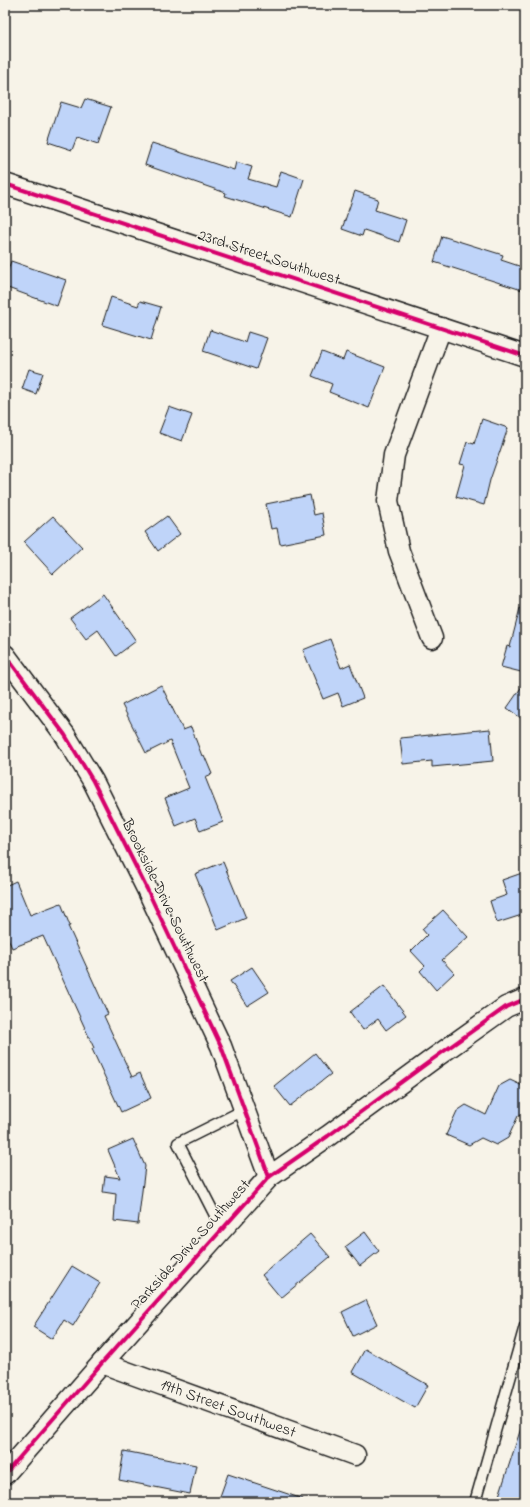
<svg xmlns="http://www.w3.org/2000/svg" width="530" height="1507" viewBox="0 0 530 1507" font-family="'Indie Flower',sans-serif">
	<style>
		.building { fill: #bfd4f9; stroke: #1c1c1c }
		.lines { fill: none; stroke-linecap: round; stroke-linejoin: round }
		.lane-casing { stroke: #1c1c1c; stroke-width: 13 }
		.street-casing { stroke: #1c1c1c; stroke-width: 23 }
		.lane { stroke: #f7f3e8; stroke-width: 10 }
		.street { stroke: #f7f3e8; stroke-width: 20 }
		.cycleway-casing { stroke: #f7f3e8; stroke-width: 6 }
		.cycleway { stroke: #d6006c; stroke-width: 4 }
		.labels { text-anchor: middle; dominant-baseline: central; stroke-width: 3; stroke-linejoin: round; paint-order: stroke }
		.street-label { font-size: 16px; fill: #1c1c1c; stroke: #f7f3e8 }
	</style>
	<rect width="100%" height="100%" fill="#f7f3e8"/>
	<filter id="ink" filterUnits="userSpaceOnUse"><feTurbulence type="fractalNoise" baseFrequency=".025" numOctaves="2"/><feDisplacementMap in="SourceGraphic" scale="8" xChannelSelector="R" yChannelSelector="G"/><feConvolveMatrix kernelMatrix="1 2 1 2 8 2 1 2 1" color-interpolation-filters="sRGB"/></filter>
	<g filter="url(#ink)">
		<g class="building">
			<polygon points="85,99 111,107 98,144 77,137 72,150 48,142 61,102 81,108"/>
			<polygon points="152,143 234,170 236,162 252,167 248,179 276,187 281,171 304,179 292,217 225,196 226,193 145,165"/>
			<polygon points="355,191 378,199 375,210 406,220 399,242 364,230 362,236 342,229"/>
			<polygon points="442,236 503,255 501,260 525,268 525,291 434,262"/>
			<polygon points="11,261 66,280 57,306 5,287 5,278"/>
			<polygon points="111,297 138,306 140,301 161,307 151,340 102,325"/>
			<polygon points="210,330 245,342 248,332 267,338 256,369 203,351"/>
			<polygon points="322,352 343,360 346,352 385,367 369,408 329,392 332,384 312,376"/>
			<polygon points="29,369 43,373 36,394 22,389"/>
			<polygon points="169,407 192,415 182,441 159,433"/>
			<polygon points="482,419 508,428 490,480 484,505 456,497 465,465 460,464 467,442 474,444"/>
			<polygon points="310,495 314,515 322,513 326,535 280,544 277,528 271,529 266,504"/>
			<polygon points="53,516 82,547 53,574 24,542"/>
			<polygon points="167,516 180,534 158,551 145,532"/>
			<polygon points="103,594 136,641 116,656 98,630 86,639 70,618"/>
			<polygon points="520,608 525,609 525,673 501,667 507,646 510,647"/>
			<polygon points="330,639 341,668 350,664 363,698 343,706 338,693 323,699 303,650"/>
			<polygon points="525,682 525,721 507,708"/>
			<polygon points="161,685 183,730 191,727 202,756 204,755 212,774 205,777 223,822 200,831 195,818 176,826 165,798 189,788 170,741 146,753 122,705"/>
			<polygon points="490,729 493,761 432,767 432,761 403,764 400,738"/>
			<polygon points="223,862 246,918 218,930 195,874"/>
			<polygon points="525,872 525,914 497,923 490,901 507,895 502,880"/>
			<polygon points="16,881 30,915 61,903 70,926 68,926 108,1014 104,1016 132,1077 140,1073 151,1098 121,1112 92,1049 94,1048 43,936 12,948 5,931 5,886"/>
			<polygon points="443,910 468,937 442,960 454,973 436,990 420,971 425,966 411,951 427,935 422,929"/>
			<polygon points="252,967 269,992 247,1006 230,981"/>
			<polygon points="384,986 406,1015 386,1030 378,1019 363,1030 350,1012"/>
			<polygon points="315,1053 331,1074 290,1106 274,1086"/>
			<polygon points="510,1080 525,1087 525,1112 518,1116 508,1138 496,1145 481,1138 469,1145 446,1135 457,1111 466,1105 486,1115 499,1086"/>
			<polygon points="133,1139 145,1166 138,1224 114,1221 116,1194 103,1192 105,1176 120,1178 108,1150"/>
			<polygon points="365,1232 379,1251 360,1266 345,1247"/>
			<polygon points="310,1234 330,1257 281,1298 262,1275"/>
			<polygon points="72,1266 100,1283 73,1326 64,1320 52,1339 33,1327"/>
			<polygon points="366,1300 377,1324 353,1336 342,1312"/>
			<polygon points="365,1349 428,1385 415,1408 352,1372"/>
			<polygon points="522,1425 525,1425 525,1502 497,1502"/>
			<polygon points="124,1451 196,1465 190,1494 119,1480"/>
			<polygon points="228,1474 303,1499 303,1502 218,1502"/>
		</g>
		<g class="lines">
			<g class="lane-casing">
				<g id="lane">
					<polyline points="222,1229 178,1143 244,1110"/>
					<polyline points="475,1502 525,1326"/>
				</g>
			</g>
			<g class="street-casing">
				<g id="street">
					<polyline points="5,184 525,356"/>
					<polyline points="432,638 399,551 388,501 394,455 441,328"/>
					<polyline points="5,655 65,735 93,781 147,889 221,1046 269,1177"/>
					<polyline points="102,1363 355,1455"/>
					<polyline points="5,1474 102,1363 269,1177 328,1136 433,1059 506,1007 525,999"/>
				</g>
			</g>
			<use href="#lane" class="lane"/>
			<use href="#street" class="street"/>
			<g class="cycleway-casing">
				<g id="cycleway">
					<polyline points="5,184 525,356"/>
					<polyline points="5,655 65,735 93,781 147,889 221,1046 269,1177"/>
					<polyline points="5,1474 102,1363 269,1177 328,1136 433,1059 506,1007 525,999"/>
				</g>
			</g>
			<use href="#cycleway" class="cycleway"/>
		</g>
	</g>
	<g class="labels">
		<g class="street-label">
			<text transform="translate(269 258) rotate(18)">23rd Street Southwest</text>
			<text transform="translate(165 901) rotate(64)">Brookside Drive Southwest</text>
			<text transform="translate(191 1245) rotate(-48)">Parkside Drive Southwest</text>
			<text transform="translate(228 1409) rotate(20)">19th Street Southwest</text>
		</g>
	</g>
	<rect width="530" height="1507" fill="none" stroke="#f7f3e8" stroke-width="20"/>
	<rect x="10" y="10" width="510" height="1487" fill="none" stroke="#1c1c1c" stroke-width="1.5" filter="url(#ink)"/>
</svg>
